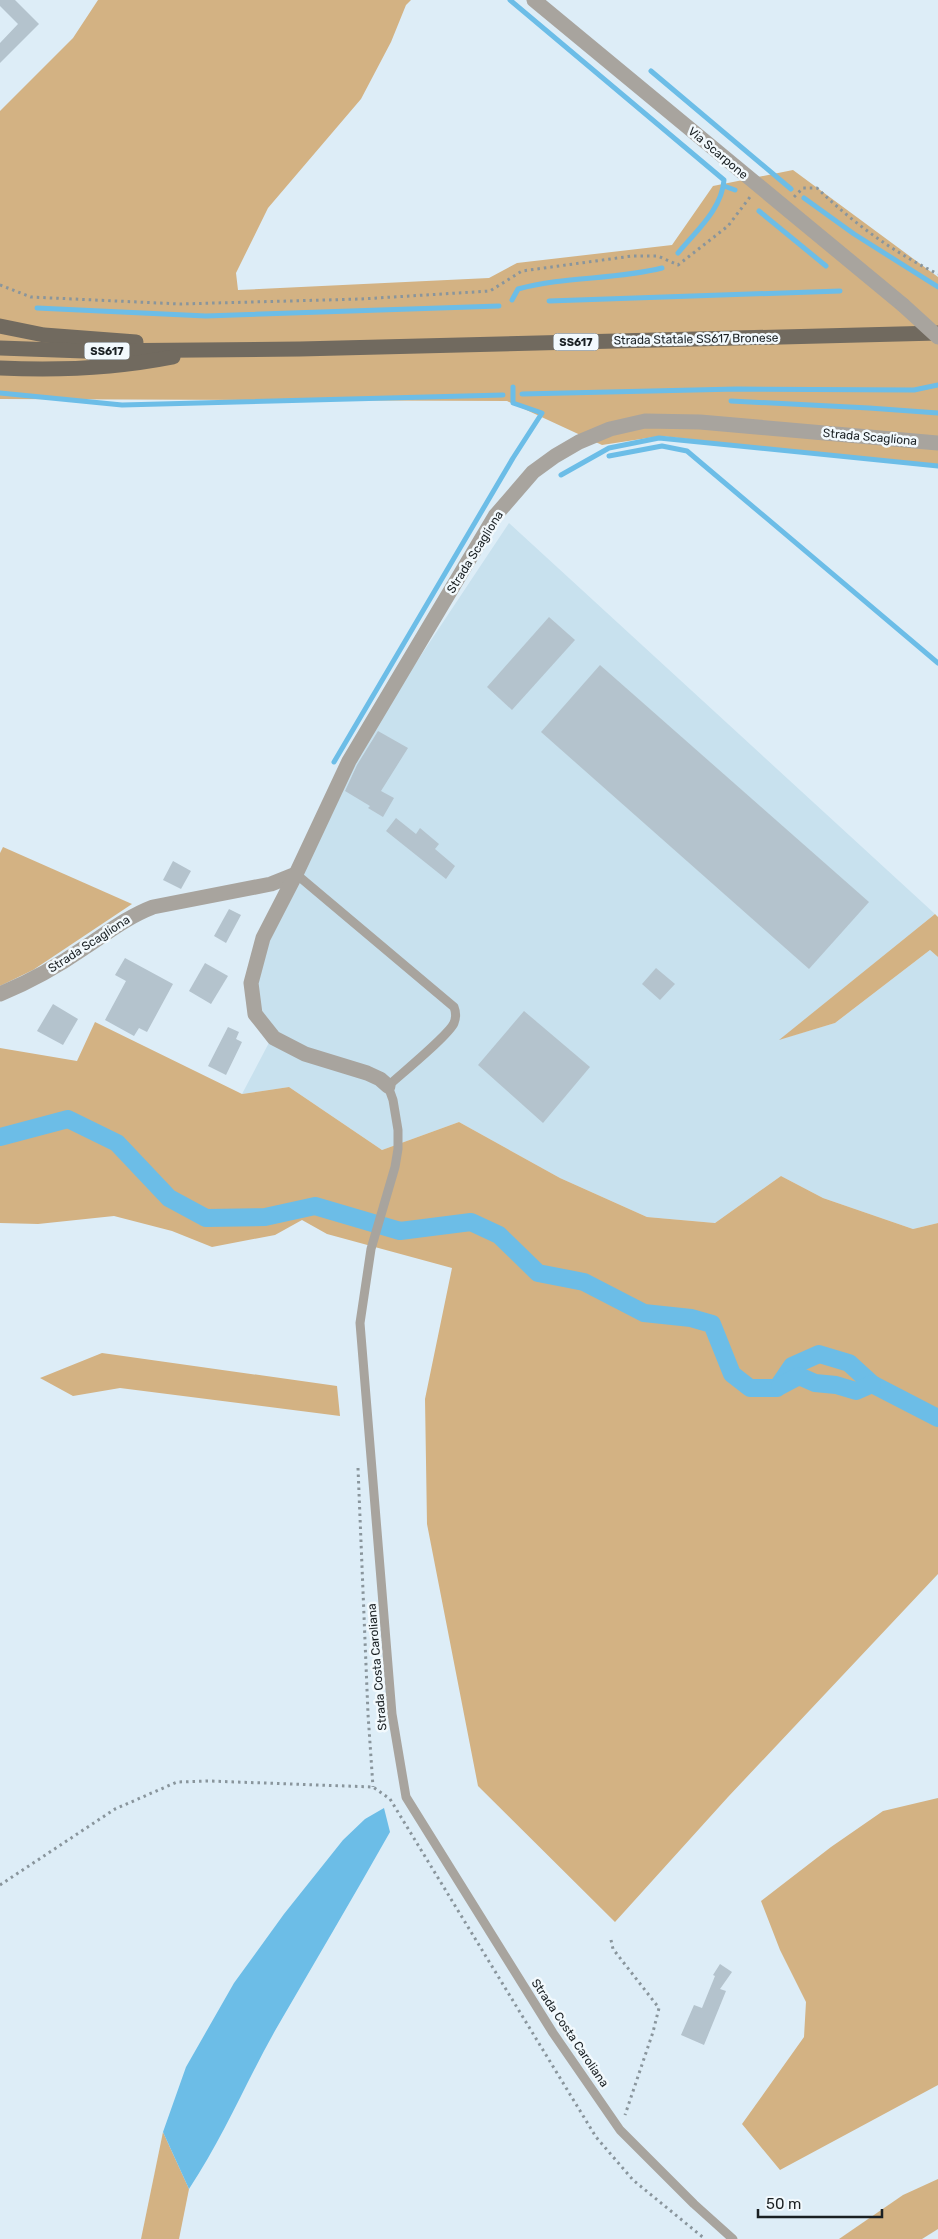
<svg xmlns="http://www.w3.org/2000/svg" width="938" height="2239" viewBox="0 0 938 2239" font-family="Rubik,sans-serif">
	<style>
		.built { fill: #c8e1ee }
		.green { fill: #d3b283 }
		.water { fill: #6cbde7 }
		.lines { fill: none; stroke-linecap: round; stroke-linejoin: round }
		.stream { stroke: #6cbde7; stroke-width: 5 }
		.canal { stroke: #6cbde7; stroke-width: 18 }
		.building { fill: #b4c3cd }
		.path { stroke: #89959c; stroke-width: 3; stroke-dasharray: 2.5 4; stroke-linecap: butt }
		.service { stroke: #a8a49e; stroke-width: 9 }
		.minor { stroke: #a8a49e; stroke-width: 15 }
		.primary { stroke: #716a5f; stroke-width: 15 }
		.minor-bridge { stroke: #a8a49e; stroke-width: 15 }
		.labels { text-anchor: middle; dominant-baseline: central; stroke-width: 5; stroke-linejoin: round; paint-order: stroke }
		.shield { fill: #f2f9fd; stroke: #5b6164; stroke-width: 1 }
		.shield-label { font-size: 11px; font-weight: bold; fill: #1a2023 }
		.street-label { font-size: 12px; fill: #1a2023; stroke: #f2f9fd }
	</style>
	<rect width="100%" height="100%" fill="#ddedf7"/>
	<polygon class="built" points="509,523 935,914 781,1039 835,1023 930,950 938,957 938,1223 913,1229 823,1198 781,1176 715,1223 647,1217 560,1178 459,1122 382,1150 289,1087 242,1094 272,1037 250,985 342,774"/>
	<g class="green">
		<polygon points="98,0 411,0 406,5 391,42 361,99 268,208 236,273 238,290 489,278 517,263 672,245 713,186 793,170 938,277 938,467 661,436 602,445 507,401 0,399 0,111 73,38"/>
		<polygon points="3,847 132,904 33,970 0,986 0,853"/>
		<polygon points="935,914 938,917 938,957 930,950 835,1023 779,1040"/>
		<polygon points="95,1022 242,1094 289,1087 382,1150 459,1122 560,1178 647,1217 715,1223 781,1176 823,1198 913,1229 938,1223 938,1574 728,1797 615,1922 478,1786 427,1524 425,1399 452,1268 327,1234 302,1220 275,1235 212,1247 172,1231 114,1216 38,1224 0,1223 0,1048 77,1061"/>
		<polygon points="102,1353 337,1386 340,1416 120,1388 73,1396 40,1378"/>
		<polygon points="938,1798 938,2085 780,2170 742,2124 804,2037 806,2002 780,1950 761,1901 831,1847 883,1811"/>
		<polygon points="163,2132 189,2189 179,2239 141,2239"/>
		<polygon points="938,2179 938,2229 922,2239 839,2239 903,2195"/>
	</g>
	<path class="water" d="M384 1808 390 1832C353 1898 314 1963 276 2029 246 2082 223 2138 189 2189L163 2132 186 2067 234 1983 284 1914 343 1840 365 1819Z"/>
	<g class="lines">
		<g class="stream">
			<path d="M510 0 724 180C722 209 696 231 678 253"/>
			<polyline points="651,71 791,189"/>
			<polyline points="724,186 735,190"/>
			<polyline points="804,198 854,234 938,287"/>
			<polyline points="759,211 826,266"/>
			<path d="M512 300 518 289C565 276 615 280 662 268"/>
			<polyline points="549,301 840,291"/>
			<polyline points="37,308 206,316 499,306"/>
			<polyline points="0,393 122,405 503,395"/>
			<polyline points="522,394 737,389 914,390 938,385"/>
			<polyline points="731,401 869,408 938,413"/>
			<polyline points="609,456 662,446 687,451 938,663"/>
			<polyline points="561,475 609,448 659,438 938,466"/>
			<polyline points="334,762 513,458 542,413 513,403 513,387"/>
		</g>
		<g class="canal">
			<polyline points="0,1137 68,1119 117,1143 169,1198 206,1218 265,1217 315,1206 400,1231 471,1222 499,1235 538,1273 584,1282 644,1313 691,1318 712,1324 732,1374 750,1388 777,1388 792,1366 819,1354 849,1363 872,1384 938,1418"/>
			<polyline points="780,1386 799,1376 815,1383 836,1385 856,1391 872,1384"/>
		</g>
	</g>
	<g class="building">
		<polygon points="0,0 15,0 39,24 0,63 0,43 18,24 0,6"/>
		<polygon points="549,617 575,640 512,710 487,687"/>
		<polygon points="600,665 869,902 809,969 541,732"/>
		<polygon points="378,731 408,748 381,791 394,798 383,817 368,808 370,806 345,791 357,765"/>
		<polygon points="396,818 416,834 420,828 439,844 435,849 455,866 446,879 386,831"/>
		<polygon points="173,861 191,871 181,889 163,880"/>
		<polygon points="229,909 241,915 226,943 214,936"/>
		<polygon points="125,958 173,984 147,1032 139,1028 134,1036 105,1020 126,981 115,975"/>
		<polygon points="205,963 228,976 211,1004 189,991"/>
		<polygon points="656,968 675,984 660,1000 642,984"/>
		<polygon points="53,1004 78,1019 63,1045 37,1031"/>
		<polygon points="524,1011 590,1067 543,1123 478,1065"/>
		<polygon points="228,1027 239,1032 236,1039 242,1042 226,1075 208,1066"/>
		<polygon points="720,1964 732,1972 720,1989 726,1991 704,2045 681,2035 694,2005 702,2008 715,1976 713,1975"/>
	</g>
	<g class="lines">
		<g class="path">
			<path d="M794 197 803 188H817C853 223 893 252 938 274"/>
			<polyline points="0,285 31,297 180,304 361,299 490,291 522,271 632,256 658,256 678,265 728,226 750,197"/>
			<polyline points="358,1468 368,1714 373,1787"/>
			<polyline points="0,1885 115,1809 177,1782 209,1781 373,1787 390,1799 596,2137 633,2180 705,2239"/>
			<polyline points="611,1940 613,1949 659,2008 653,2032 625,2115"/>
		</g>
		<path class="service" d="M296 874 454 1007C456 1012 456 1018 454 1023 449 1035 401 1074 388 1086L393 1100 398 1130V1149L395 1167 371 1249 360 1323 392 1714 406 1797 553 2033 620 2130 694 2204 733 2239"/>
		<g class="minor">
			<polyline points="534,0 903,305"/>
			<path d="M0 994C29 982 58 966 84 948 107 933 127 917 153 907L271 884 296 874"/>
			<polyline points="388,1086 380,1079 367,1073 305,1054 274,1038 255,1014 251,983 263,938 296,874 349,761 495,516 533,472 555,456 579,442 610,429 645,421 700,422 938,443"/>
		</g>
		<g class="primary">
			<polyline points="0,326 44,335 136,342"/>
			<polyline points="0,348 84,351 300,349 938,333"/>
			<path d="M0 368C58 371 117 368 173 357"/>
		</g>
		<polyline class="minor-bridge" points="903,305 938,337"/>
	</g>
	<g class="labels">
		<g class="shield">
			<rect x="553.5" y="333.5" width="45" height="17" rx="4"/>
			<rect x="84.5" y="342.5" width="45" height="17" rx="4"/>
		</g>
		<g class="shield-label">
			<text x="576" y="342">SS617</text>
			<text x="107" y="351">SS617</text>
		</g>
		<g class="street-label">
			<text transform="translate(718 153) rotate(40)">Via Scarpone</text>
			<text transform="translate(696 339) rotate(-1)">Strada Statale SS617 Bronese</text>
			<text transform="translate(870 437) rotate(5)">Strada Scagliona</text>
			<text transform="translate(475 552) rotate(-58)">Strada Scagliona</text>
			<text transform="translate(89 944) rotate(-33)">Strada Scagliona</text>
			<text transform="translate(377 1667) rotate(-95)">Strada Costa Caroliana</text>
			<text transform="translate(570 2033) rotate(56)">Strada Costa Caroliana</text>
		</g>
	</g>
	<path d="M758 2209v8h124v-8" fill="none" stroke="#1a2023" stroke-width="2.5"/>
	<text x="766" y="2209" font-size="15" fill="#1a2023" stroke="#f2f9fd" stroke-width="4" paint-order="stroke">50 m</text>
</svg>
